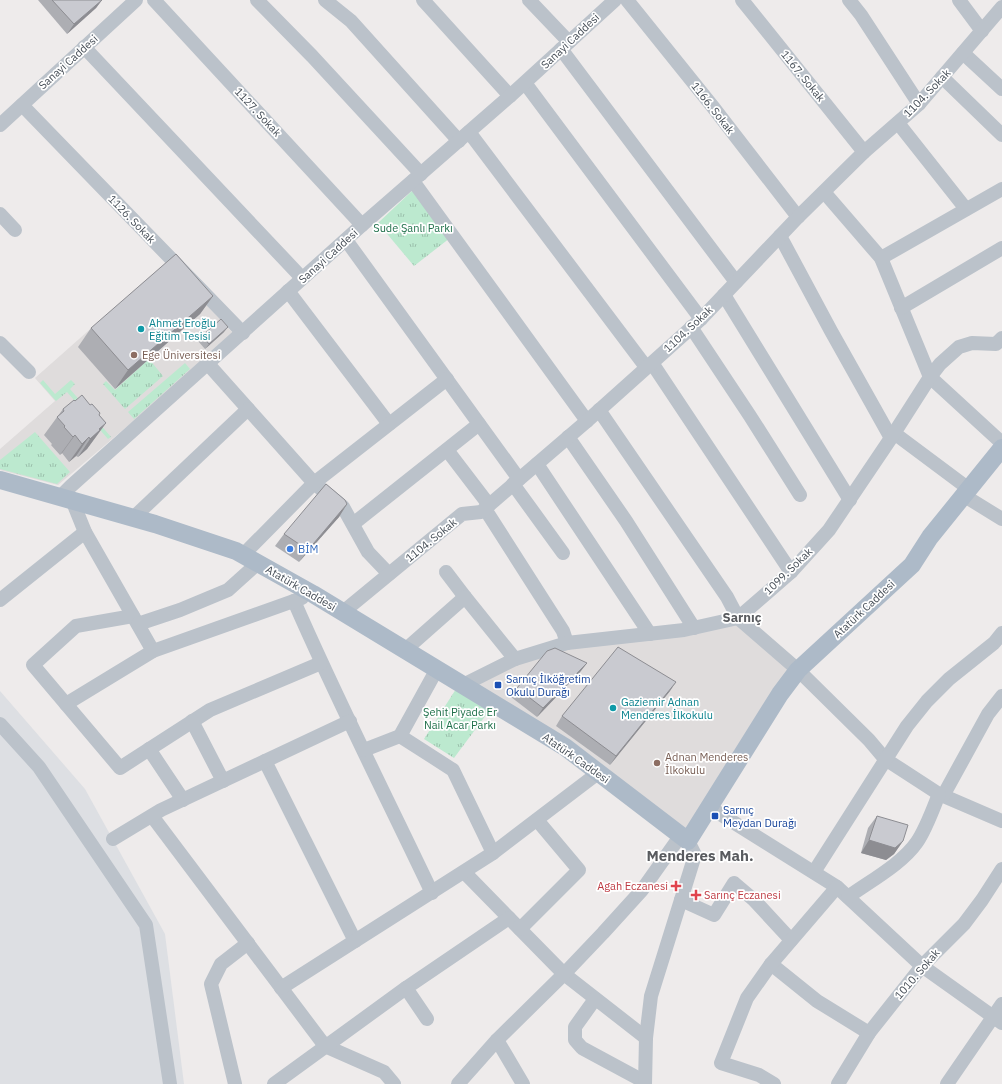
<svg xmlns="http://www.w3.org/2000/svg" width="1002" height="1084" viewBox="0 0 1002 1084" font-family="'IBM Plex Sans',sans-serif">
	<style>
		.education { fill: #dfdcdc }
		.airport { fill: #dddfe3 }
		.grass { fill: url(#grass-tufts) }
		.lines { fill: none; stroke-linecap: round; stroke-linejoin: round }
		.minor { stroke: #bbc2ca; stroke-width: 14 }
		.major { stroke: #adbac8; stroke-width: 18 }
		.wall { fill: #adaeb3 }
		.shaded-wall { fill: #8d8d92 }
		.building { fill: #c9cad0; stroke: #8d8d92 }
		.culture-dot { fill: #0f9aa8; stroke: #fff; stroke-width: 1.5 }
		.education-dot { fill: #8d6e63; stroke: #fff; stroke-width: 1.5 }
		.shop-dot { fill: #3f7fe0; stroke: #fff; stroke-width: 1.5 }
		.transit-dot { fill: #1a4fb4; stroke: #fff; stroke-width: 1.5 }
		.health-dot { fill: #e0444e; stroke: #fff; stroke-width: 1.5 }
		.labels { text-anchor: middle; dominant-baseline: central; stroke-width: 3.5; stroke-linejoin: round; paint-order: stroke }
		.street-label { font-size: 11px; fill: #464e57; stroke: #fff }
		.park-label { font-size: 11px; fill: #1f704a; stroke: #fff }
		.culture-label { font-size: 11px; fill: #0d838f; stroke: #fff; text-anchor: start }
		.education-label { font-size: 11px; fill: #785e54; stroke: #fff; text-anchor: start }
		.shop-label { font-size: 11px; fill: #366cbe; stroke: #fff; text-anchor: start }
		.transit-label { font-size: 11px; fill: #164399; stroke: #fff; text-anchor: start }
		.health-label { font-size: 11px; fill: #be3a42; stroke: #fff; text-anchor: end }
		.quarter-label { font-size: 13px; font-weight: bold; fill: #595b5f; stroke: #fff }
		.district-label { font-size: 15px; font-weight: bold; fill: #595b5f; stroke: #fff }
	</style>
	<defs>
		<pattern id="grass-tufts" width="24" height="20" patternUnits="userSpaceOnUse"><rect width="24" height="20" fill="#bce9cf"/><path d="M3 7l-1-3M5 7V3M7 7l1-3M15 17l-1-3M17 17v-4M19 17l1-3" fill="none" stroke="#9bbfab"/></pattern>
	</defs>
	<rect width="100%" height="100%" fill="#eeebeb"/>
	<g class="education">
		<polygon points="166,262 233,333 131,423 58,485 0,470 0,449 55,401 35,378"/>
		<polygon points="738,618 798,670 688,841 463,685 515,659"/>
	</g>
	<polygon class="airport" points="0,691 85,789 165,934 184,1084 0,1084"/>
	<g class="grass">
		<polygon points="414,189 450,238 414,266 378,223"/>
		<polygon points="149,359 163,376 125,409 103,384 106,381 115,390"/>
		<polygon points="185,363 190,369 134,419 128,412"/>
		<polygon points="43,380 55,394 71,380 75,384 70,389 111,437 108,439 67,392 56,401 40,383"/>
		<polygon points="35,432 70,472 57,484 0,469 0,460"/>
		<polygon points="456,689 489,711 454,758 424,739"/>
	</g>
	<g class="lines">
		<g class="minor">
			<polyline points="154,0 362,225"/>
			<polyline points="257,0 312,56 421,174"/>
			<polyline points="325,0 351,21 459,141"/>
			<polyline points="423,0 510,96"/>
			<polyline points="529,0 569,42"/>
			<polyline points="627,0 713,107 798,217"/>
			<polyline points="742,0 864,152"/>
			<polyline points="849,0 861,15 919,104"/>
			<polyline points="959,0 982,31"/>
			<polyline points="84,47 302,278"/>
			<polyline points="561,49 736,282"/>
			<polyline points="963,53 1002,89"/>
			<polyline points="942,77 1002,135"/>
			<polyline points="525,83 701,319"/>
			<polyline points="22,105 243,333"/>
			<polyline points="898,123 966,209"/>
			<polyline points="0,125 136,0"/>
			<polyline points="469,132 646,367"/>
			<polyline points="413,181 587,421"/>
			<polyline points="824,192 881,258 930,377 1002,443"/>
			<polyline points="0,214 15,230"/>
			<polyline points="780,236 831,331 891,438"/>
			<polyline points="346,240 519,479"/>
			<polyline points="881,258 1002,189"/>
			<polyline points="288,291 389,424"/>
			<polyline points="724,295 850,500"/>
			<polyline points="901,308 1002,248"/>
			<polyline points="691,327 750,416 800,495"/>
			<polyline points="0,343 29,372"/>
			<polyline points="652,363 791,572"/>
			<polyline points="208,364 314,483 343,507 368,552 389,574"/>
			<polyline points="599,410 727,597 738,618 798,670 869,740 885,759 939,794 1002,821"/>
			<polyline points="894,433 969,489"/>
			<polyline points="568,437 626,521 694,628"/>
			<polyline points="447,450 489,505"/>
			<polyline points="537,464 650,634"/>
			<polyline points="513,484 563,553"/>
			<polyline points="963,495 1002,519"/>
			<polyline points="60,497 71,486 362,225 510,96 615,0"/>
			<polyline points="72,500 85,532 153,651"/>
			<polyline points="485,509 563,631 567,643"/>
			<polyline points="133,518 248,409"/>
			<polyline points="353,524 479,424"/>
			<polyline points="243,555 314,483 447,379"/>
			<polyline points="446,572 465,597"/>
			<polyline points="0,600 85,532"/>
			<path d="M294 601C337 700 386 796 432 893"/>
			<polyline points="343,612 462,514 481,512 587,421 701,319 798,217 864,152 919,104 1002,7"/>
			<polyline points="133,616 76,626 33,665 120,768 210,710 321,663"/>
			<polyline points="138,624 180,610 228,590 258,563"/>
			<polyline points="405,650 465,597 515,659"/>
			<polyline points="463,685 515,659 567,643 684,630 738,618 791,572 829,530 891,438 930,377 940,364 959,347 972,343 996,344 1002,338"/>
			<polyline points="66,704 153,651 302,598"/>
			<polyline points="192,721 223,781"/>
			<polyline points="0,724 39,767 146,925 170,1084"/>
			<polyline points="400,736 453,770 493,853"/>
			<polyline points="149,749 183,800"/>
			<polyline points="364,750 400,736 437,669"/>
			<polyline points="265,761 355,941"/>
			<polyline points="943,796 988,714 1002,696"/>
			<polyline points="709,807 837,887 922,966 1002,1023"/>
			<polyline points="152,816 325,1046 384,1072 394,1084"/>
			<polyline points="113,839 161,810 350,721"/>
			<polyline points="464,872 564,974 646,1038"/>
			<polyline points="814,872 907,726 927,701 949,679 994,643 1002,633"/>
			<path d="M848 897C870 881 902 864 917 842 926 829 933 809 939 794"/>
			<polyline points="681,900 714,915 734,883 754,900 791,940"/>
			<polyline points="520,929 579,870 537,820"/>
			<polyline points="771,964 817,1001 869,1033"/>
			<polyline points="281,988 493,853 598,773"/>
			<polyline points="595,999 575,1027 575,1040 582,1048 645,1082"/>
			<polyline points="427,1019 406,988 509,918"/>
			<polyline points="497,1040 523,1084"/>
			<polyline points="235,1084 211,984 221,964 248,943"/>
			<polyline points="274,1084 406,988"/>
			<polyline points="458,1084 497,1040 564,974 603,933 642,890 681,835"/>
			<polyline points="645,1084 646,1038 651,996 695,855 688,841"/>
			<polyline points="774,1084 759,1075 721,1063 747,998 771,964 837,887"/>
			<polyline points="838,1084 869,1033 922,966 964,924 982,900 1002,869"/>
			<polyline points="947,1084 1002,1004"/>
		</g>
		<polyline class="major" points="0,480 155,524 236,551 313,594 565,747 688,841 780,694 798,670 912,565 930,537 1002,448"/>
	</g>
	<g class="wall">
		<polygon points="38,0 102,0 96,8 67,34"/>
		<polygon points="213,296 200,314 115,389 78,347 91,328"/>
		<polygon points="224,332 205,349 198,341 202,336"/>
		<polygon points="75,401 90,405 100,413 99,415 106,423 87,449 78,457 76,456 69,462 62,453 60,455 51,445 52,444 44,435 63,409"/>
		<polygon points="347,504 339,517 299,562 275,546 284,534"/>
		<polygon points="587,663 580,672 537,717 511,697 517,688"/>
		<polygon points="670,691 610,765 556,726 562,716"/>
		<polygon points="877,816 903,841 894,854 886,860 861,853 868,828"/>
	</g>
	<g class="shaded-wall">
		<polygon points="102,0 96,8 67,34 74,24"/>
		<polygon points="213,296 200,314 115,389 128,370"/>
		<polygon points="228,327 224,332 205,349 209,344"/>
		<polygon points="106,423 87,449 78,457 90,439 99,429"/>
		<polygon points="75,435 62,453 60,455 73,437"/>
		<polygon points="89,437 76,456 69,462 82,444"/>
		<polygon points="347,504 339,517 299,562 308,550"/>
		<polygon points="587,663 580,672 537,717 543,708"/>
		<polygon points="676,682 670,691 610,765 616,756"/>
		<polygon points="869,840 903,841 894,854 886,860 861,853"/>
	</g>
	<g class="building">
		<polygon points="52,0 102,0 74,24"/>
		<polygon points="176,254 213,296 128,370 91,328"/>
		<polygon points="221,319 228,327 209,344 202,336"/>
		<polygon points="82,395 90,405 92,404 100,413 99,415 106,423 99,429 100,430 90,439 89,437 82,444 75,435 73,437 64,427 65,426 57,417 64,411 63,409 74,400 75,401"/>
		<polygon points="326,484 345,500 347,504 308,550 284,534"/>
		<polygon points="618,647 676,682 616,756 562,716"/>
		<polygon points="555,648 587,663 543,708 517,688 547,651"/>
		<polygon points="877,816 908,825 903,841 895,848 869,840"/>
	</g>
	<g class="culture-dot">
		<circle cx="141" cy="329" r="4"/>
		<circle cx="613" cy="708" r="4"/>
	</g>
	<g class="education-dot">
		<circle cx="134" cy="355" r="4"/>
		<circle cx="657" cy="763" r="4"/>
	</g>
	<circle class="shop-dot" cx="290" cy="549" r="4"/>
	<g class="transit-dot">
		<rect x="494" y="681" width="8" height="8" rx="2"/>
		<rect x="711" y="812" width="8" height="8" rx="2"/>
	</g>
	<g class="health-dot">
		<path d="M674 880h4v4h4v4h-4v4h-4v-4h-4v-4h4z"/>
		<path d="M694 889h4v4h4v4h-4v4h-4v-4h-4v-4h4z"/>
	</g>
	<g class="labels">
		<g class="street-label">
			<text transform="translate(570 41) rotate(-43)">Sanayi Caddesi</text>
			<text transform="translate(68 62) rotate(-42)">Sanayi Caddesi</text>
			<text transform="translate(803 76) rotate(51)">1167. Sokak</text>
			<text transform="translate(927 93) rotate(-46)">1104. Sokak</text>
			<text transform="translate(713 108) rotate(52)">1166. Sokak</text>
			<text transform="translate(258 112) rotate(47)">1127. Sokak</text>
			<text transform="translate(132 219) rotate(46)">1126. Sokak</text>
			<text transform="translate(328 256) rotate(-42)">Sanayi Caddesi</text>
			<text transform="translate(688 329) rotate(-43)">1104. Sokak</text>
			<text transform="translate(431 540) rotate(-39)">1104. Sokak</text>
			<text transform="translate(788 571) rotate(-44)">1099. Sokak</text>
			<text transform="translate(301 588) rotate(30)">Atatürk Caddesi</text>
			<text transform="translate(864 609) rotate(-43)">Atatürk Caddesi</text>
			<text transform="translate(576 758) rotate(35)">Atatürk Caddesi</text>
			<text transform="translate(917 974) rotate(-49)">1010. Sokak</text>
		</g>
		<g class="park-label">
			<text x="413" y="228">Sude Şanlı Parkı</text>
			<text x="460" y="712">Şehit Piyade Er<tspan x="460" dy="13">Nail Acar Parkı</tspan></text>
		</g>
		<g class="culture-label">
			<text x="149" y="323">Ahmet Eroğlu<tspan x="149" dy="13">Eğitim Tesisi</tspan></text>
			<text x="621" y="702">Gaziemir Adnan<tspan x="621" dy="13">Menderes İlkokulu</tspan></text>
		</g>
		<g class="education-label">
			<text x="142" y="355">Ege Üniversitesi</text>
			<text x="665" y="757">Adnan Menderes<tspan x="665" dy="13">İlkokulu</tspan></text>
		</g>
		<g class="shop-label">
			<text x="298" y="549">BİM</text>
		</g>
		<g class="transit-label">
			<text x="506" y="679">Sarnıç İlköğretim<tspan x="506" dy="13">Okulu Durağı</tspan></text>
			<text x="723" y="810">Sarnıç<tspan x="723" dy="13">Meydan Durağı</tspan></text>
		</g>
		<g class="health-label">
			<text x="668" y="886">Agah Eczanesi</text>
			<text x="704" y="895" text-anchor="start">Sarınç Eczanesi</text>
		</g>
		<g class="quarter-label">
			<text x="742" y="617">Sarnıç</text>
		</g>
		<g class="district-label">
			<text x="700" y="855">Menderes Mah.</text>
		</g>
	</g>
</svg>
